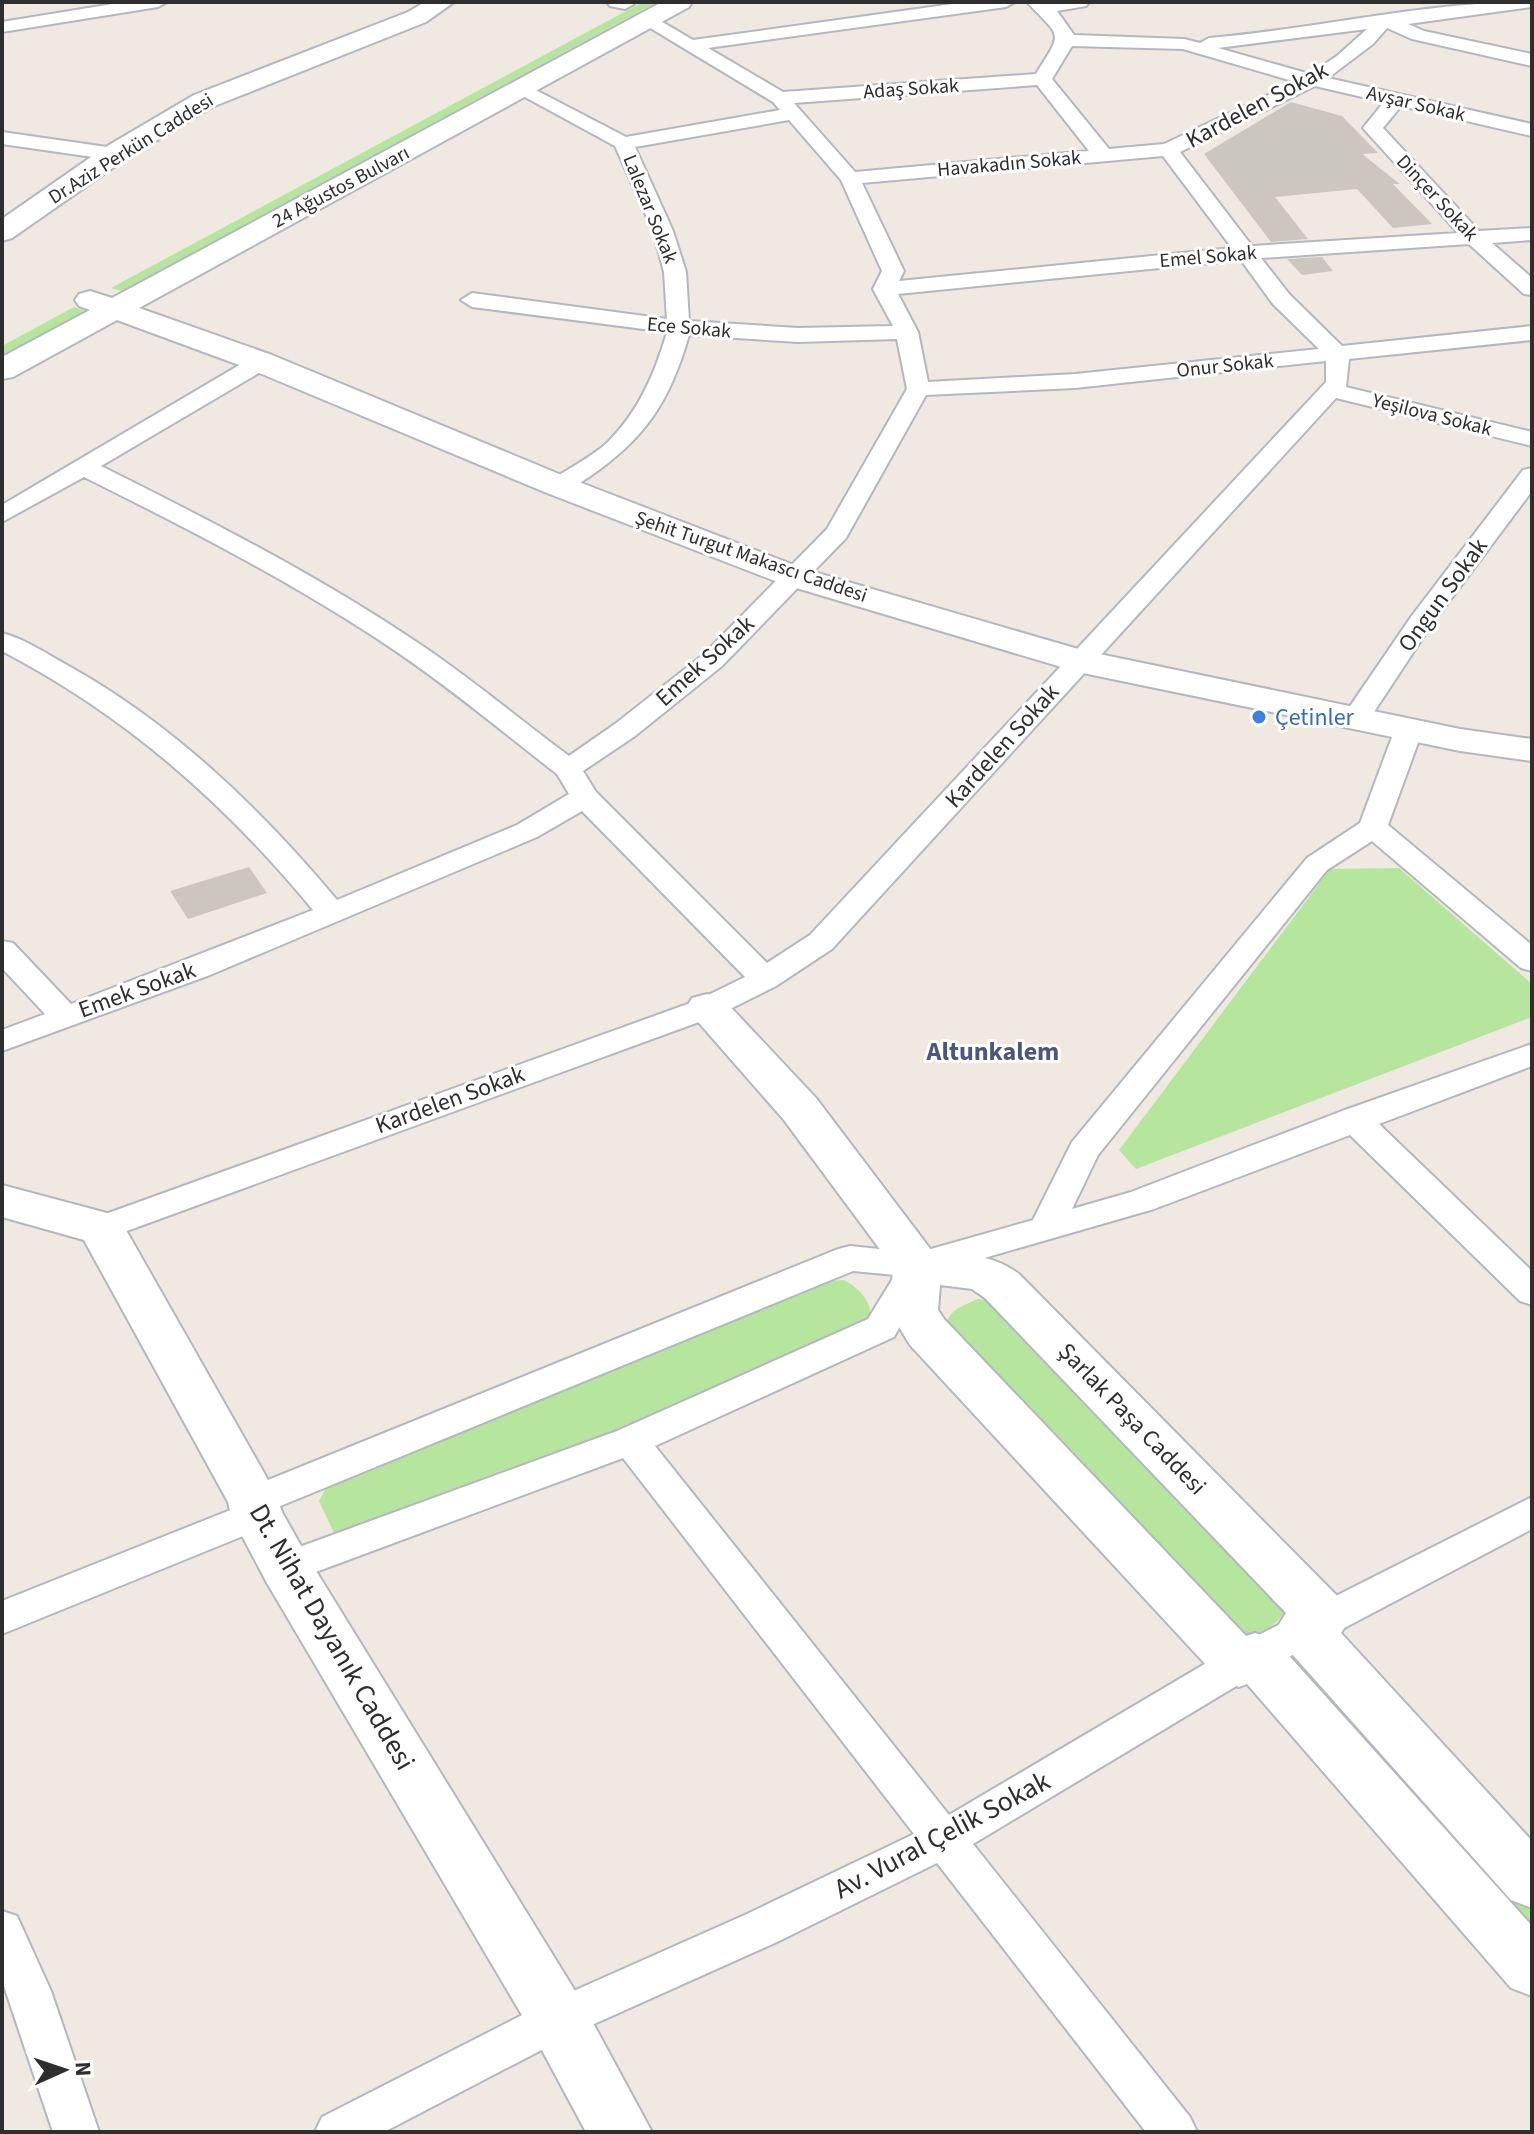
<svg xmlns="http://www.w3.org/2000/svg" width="1534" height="2134" viewBox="0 0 1534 2134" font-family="'Source Sans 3',sans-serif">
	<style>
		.green { fill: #b6e59e }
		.building { fill: #cbc7bf }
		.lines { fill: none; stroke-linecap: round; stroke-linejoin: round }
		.street-casing { stroke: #b4b7c1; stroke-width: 4 }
		.secondary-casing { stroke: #b4b7c1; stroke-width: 4 }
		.street { fill: #fff; fill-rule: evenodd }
		.secondary { fill: #fff; fill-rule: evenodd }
		.shop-dot { fill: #3f7fe0; stroke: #fff; stroke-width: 3 }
		.labels { text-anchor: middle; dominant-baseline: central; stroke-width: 6; stroke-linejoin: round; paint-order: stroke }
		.far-street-label { font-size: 20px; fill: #2e2e2e; stroke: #fff }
		.street-label { font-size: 24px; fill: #2e2e2e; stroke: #fff }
		.shop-label { font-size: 24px; fill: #366cbe; stroke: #fff; text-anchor: start }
		.neighbourhood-label { font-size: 26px; font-weight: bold; fill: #4d5680; stroke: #fff }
		.near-street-label { font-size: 28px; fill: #2e2e2e; stroke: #fff }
	</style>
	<rect width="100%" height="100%" fill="#efe9e1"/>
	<g class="green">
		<polygon points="643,2 657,2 122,291 111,288"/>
		<polygon points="74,307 85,311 2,355 2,346"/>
		<polygon points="1399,868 1532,984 1532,1017 1136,1169 1119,1150 1330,869"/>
		<path d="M844 1280C860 1288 877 1307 868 1325L358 1538 336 1537 319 1501 327 1486 821 1282Z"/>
		<path d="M978 1299 990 1300 1285 1611C1277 1626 1261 1634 1244 1636L946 1329C946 1310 963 1306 978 1299Z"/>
		<polygon points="1320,1674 1532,1912 1532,1937 1306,1683"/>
	</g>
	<g class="building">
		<polygon points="1291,102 1342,116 1378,153 1362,154 1400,184 1393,184 1432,224 1393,228 1357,189 1275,197 1308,239 1271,242 1204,154"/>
		<polygon points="1322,257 1333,271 1302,275 1287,259"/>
		<polygon points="249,867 267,893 188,919 170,891"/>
	</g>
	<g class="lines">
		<g class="street-casing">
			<g id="street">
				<polygon points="125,2 167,2 158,7 2,32 2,22"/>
				<polygon points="607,2 633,2 634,4 625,9 610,6"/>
				<path d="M967 2H1015L1006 7 708 48 783 92 1036 74C1064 29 1061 39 1027 2H1089L1086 6 1057 11 1074 35 1184 39 1200 43 1209 38C1317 29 1423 2 1532 2L1531 7 1408 24 1424 31 1532 54V66L1412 39 1387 28 1373 44 1328 78 1532 124V136L1401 106 1383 128 1479 231 1532 228V240L1492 243 1532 278V295L1524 294 1469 244 1261 258 1289 294 1342 346 1532 326V340L1349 359 1346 387 1532 432V446L1336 398 832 949 776 986 718 1015 113 1236 101 1240 89 1236 84 1228 89 1220 696 1001 745 977 582 811 537 837 210 975 2 1051V1030L45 1014 2 968V941L13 943 71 1004 313 910C225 803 125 715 2 651V633C25 639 47 654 67 665 173 724 260 808 337 900L517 825 569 794 557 774C504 733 453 690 397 652 298 585 191 530 84 477L2 522V505L253 357H269L272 362 269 367 101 466C207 519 313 573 412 639 466 674 516 717 569 756L615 724 704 654 827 529 907 389 897 339 798 342 689 335C670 401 646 438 589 477 576 485 566 495 550 491L547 486 550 481C569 468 592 457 608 442 639 411 655 373 667 332L472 307 461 300 472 293 667 319 664 272 653 231 615 146 512 90 514 86H528L626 137 780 110 773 102 637 20 640 16H652L693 40ZM1367 29 1337 56 1310 74 1218 48ZM1072 46 1183 49 1296 82 1164 144 1109 149 1052 79ZM1037 85 1089 151 855 172 794 103ZM1315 86 1384 102 1363 128 1458 233 1252 246 1180 152ZM789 120 841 180 882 271 873 289 893 326 798 328 689 321 686 272 673 231 635 147ZM1163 156 1232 248 899 281 904 271 862 183ZM1241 260 1273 304 1319 349 1075 374 928 382 918 332 898 294ZM1326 361V382L810 935 767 963 596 792 583 771 635 736 722 666 846 538 926 395 1075 388Z"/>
				<polygon points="2,132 114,148 124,154 114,160 2,144"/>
				<polygon points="1532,468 1532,491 1430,627 1366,724 1356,726 1346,724 1342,718 1411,617 1523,470"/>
				<polygon points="1409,721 1419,723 1423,729 1388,825 1532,945 1532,971 1521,968 1372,841 1327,870 1098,1155 1072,1209 1131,1192 1342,1111 1532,1044 1532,1066 1379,1124 1532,1271 1532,1305 1520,1301 1350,1135 1154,1209 929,1274 894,1337 655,1446 949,1815 1225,1652 1532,1497 1532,1529 1253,1676 973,1844 1190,2117 1197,2132 1146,2132 937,1863 777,1942 574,2033 384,2132 315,2132 322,2117 542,2005 747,1914 914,1834 623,1458 286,1583 272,1579 267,1568 272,1557 617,1431 868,1319 895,1275 853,1271 273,1509 276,1515 270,1525 2,1634 2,1601 238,1507 235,1501 241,1491 838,1249 850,1246 917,1253 1033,1220 1072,1142 1307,858 1360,823 1395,729 1399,723"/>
				<polygon points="2,1911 17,1916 51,1991 99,2132 53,2132 2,1980"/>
			</g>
		</g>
		<g class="secondary-casing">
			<g id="secondary">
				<polygon points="425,2 454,2 426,22 212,107 124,160 12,238 2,241 2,219 104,148 194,95 408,12"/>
				<polygon points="662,2 692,2 689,7 139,308 272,355 571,479 807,570 1085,651 1460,729 1532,739 1532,761 1460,751 1078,672 783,584 547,493 250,369 117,320 13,377 2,379 2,357 90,310 79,306 75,300 79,294 90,291 112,298"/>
				<path d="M707 994 722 998 816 1098 931 1250C964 1254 992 1254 1019 1274L1343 1602 1351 1617 1341 1633 1532 1841V1908L1511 1900 1284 1645 1276 1629 1286 1613 985 1298 972 1289 940 1285 938 1310 944 1319 1246 1636 1255 1633 1274 1639 1532 1926V1996L1511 1988 1247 1684 1239 1687 1220 1680 910 1345 890 1312 893 1267 784 1120 686 1008 692 998Z"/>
				<polygon points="2,1185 118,1216 272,1487 283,1514 305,1553 580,1999 652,2132 586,2132 536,2039 267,1583 231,1515 228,1502 84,1240 2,1217"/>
			</g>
		</g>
		<use href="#street" class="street"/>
		<use href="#secondary" class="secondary"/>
	</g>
	<circle class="shop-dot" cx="1259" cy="717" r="8"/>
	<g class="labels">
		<g class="far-street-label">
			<text transform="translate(911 89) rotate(-4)">Adaş Sokak</text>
			<text transform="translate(1416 104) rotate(13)">Avşar Sokak</text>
			<text transform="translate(131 149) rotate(-32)">Dr.Aziz Perkün Caddesi</text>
			<text transform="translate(1009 164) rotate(-5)">Havakadın Sokak</text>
			<text transform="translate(341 187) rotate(-28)">24 Ağustos Bulvarı</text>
			<text transform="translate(1437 198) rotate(47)">Dinçer Sokak</text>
			<text transform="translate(650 209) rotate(68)">Lalezar Sokak</text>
			<text transform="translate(1208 257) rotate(-5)">Emel Sokak</text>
			<text transform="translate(689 328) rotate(5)">Ece Sokak</text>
			<text transform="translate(1225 366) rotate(-6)">Onur Sokak</text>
			<text transform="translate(1432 415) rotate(14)">Yeşilova Sokak</text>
			<text transform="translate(751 557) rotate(19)">Şehit Turgut Makascı Caddesi</text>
		</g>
		<g class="street-label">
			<text transform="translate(1257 105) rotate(-28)">Kardelen Sokak</text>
			<text transform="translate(1443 595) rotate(-54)">Ongun Sokak</text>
			<text transform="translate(705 661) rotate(-42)">Emek Sokak</text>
			<text transform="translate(1002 746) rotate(-48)">Kardelen Sokak</text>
			<text transform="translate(137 990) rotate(-20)">Emek Sokak</text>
			<text transform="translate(450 1100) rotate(-20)">Kardelen Sokak</text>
			<text transform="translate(1132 1419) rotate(46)">Şarlak Paşa Caddesi</text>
		</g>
		<g class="shop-label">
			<text x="1275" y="717">Çetinler</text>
		</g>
		<g class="neighbourhood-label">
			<text x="993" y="1051">Altunkalem</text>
		</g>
		<g class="near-street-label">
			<text transform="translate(332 1637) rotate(60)">Dt. Nihat Dayanık Caddesi</text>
			<text transform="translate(942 1835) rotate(-28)">Av. Vural Çelik Sokak</text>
		</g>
	</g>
	<rect width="1534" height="2134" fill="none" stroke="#2e2e2e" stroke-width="8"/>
	<g transform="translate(64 2070) rotate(87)" stroke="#ffffff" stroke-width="6" paint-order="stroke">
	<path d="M0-6L14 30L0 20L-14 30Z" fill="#2e2e2e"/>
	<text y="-12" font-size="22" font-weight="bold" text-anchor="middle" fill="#2e2e2e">N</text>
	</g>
</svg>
